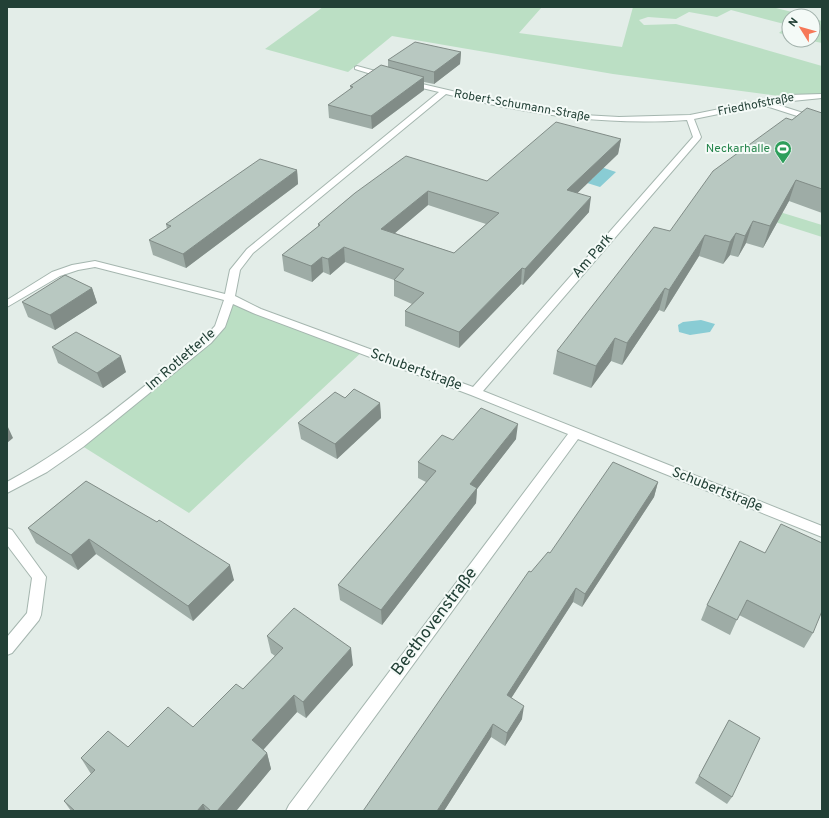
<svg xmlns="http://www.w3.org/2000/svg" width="829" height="818" viewBox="0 0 829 818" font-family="Overpass,sans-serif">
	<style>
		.green { fill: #bbdfc4 }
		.water { fill: #89ccd4 }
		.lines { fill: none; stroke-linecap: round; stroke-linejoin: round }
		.minor-casing { stroke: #a5b6af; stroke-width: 2 }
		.minor { fill: #fff; fill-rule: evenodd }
		.wall { fill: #9eaca6; fill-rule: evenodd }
		.shaded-wall { fill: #818c87 }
		.building { fill: #b8c8c1; stroke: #818c87; fill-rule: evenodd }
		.labels { text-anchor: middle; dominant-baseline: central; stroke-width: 4; stroke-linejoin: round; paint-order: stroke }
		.far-street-label { font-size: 12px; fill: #224036; stroke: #f4faf7 }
		.far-leisure-label { font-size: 12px; fill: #27864d; stroke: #f4faf7; text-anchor: end }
		.street-label { font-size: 14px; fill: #224036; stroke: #f4faf7 }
		.near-street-label { font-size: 17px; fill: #224036; stroke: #f4faf7 }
	</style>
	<rect width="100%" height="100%" fill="#e3ede8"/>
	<g class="green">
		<polygon points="323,7 542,7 519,33 622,47 633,7 772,7 808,16 789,16 789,36 779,33 788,25 731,10 717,17 689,12 676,19 648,17 639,20 644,25 676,24 822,66 822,96 787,97 613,74 392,36 348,72 265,49"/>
		<polygon points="813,18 822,21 822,43 807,40 813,40"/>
		<polygon points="708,190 822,225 822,237 701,198"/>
		<polygon points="230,298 364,350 189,513 79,444 220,327"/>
	</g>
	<g class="water">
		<polygon points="601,167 616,172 600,187 584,182 588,178 592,179 600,171"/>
		<polygon points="701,320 715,324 710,332 690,335 679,332 678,325 683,322"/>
	</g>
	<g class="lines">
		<g class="minor-casing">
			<g id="minor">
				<polygon points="357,66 390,75 391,77 387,79 355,69 355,67"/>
				<path d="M405 80 512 105 583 115 619 117 690 115 789 95 822 94V98L772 103 822 119V124L763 105 694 119 701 137 700 139 483 391 822 526V537L578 439 306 811H286L289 805 568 434 471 395 253 313 233 304 225 327 211 343 83 447 47 472 7 493V482C79 443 140 389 203 339L215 326 224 300 95 267 78 270 60 276 7 307V300L52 272 72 265 95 261 225 294 230 270 247 249 439 92 405 84ZM446 94C526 114 605 126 687 120L693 137 473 387 261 309 235 296 240 270 253 253Z"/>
				<polygon points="7,528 12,530 46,577 41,615 39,620 12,653 7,655 7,637 27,613 32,578 7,545"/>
			</g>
		</g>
		<use href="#minor" class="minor"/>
	</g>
	<g class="wall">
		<polygon points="461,52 460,64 434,84 424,82 424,90 372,129 329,118 328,105 351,89 350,86 388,67 388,60"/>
		<polygon points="822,113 822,213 789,201 763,248 746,243 738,257 730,255 723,264 699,256 664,312 659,310 622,365 611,361 591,388 553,374 557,351 670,231 792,120"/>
		<path d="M621 139 618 154 577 193 589 212 523 285 521 284 459 348 405 326V311L412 304 394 296V280L345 262 330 275 323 272 312 282 284 271 282 255 318 227V224L355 193 487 181ZM428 205 486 224 454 253 395 233Z"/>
		<polygon points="297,170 298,184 186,268 153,255 149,240 167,229 166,224"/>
		<polygon points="92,288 97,303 55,330 28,317 22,302"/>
		<polygon points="52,347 126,372 103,388 58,363"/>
		<polygon points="345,398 380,403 381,418 337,459 301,439 298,423"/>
		<polygon points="516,439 477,489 476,503 382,625 340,600 338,585 426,482 418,478 418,462 453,440"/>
		<polygon points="86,481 234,580 193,621 96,554 78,570 36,543 28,528"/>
		<polygon points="658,482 654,497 582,607 573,602 511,698 522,719 505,746 491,737 444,811 531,572 550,553"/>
		<polygon points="740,541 813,633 804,648 739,615 730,635 701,620 707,605"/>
		<polygon points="267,636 353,665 306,718 297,712 263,749 267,753 271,769 236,811 71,811 64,801 91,774 81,758 128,747 193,727 243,689 275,656 271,653"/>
		<polygon points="729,720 732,797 727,804 695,783"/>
	</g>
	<g class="shaded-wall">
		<polygon points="461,52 460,64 434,84 434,72"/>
		<polygon points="424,77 424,90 372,129 371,116"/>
		<polygon points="621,139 618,154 565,205 567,190"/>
		<polygon points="297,170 298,184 186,268 183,254"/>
		<polygon points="796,180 789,201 763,248 770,226"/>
		<polygon points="428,191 428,205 382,244 381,229"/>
		<polygon points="591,197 589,212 523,285 525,269"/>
		<polygon points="753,221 746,243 738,257 745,236"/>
		<polygon points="736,233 730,255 723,264 730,242"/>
		<polygon points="705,235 699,256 664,312 669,290"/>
		<polygon points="344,247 345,262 330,275 328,259"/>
		<polygon points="322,257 323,272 312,282 311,266"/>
		<polygon points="522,268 521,284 459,348 459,332"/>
		<polygon points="92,288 97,303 55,330 50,315"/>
		<polygon points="665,288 659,310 622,365 627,343"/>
		<polygon points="615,338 611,361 591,388 596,366"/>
		<polygon points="121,356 126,372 103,388 97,373"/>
		<polygon points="380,403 381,418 337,459 335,444"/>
		<polygon points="518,424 516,439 477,489 476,503 382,625 381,610 470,484"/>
		<polygon points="7,425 13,438 7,443"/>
		<polygon points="658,482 654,497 582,607 585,594"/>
		<polygon points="89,539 96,554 78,570 71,555"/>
		<polygon points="230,565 234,580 193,621 188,606"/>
		<polygon points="576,588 573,602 505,708 507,695"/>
		<polygon points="351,648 353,665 306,718 303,702"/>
		<polygon points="294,695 297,712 257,757 252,740"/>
		<polygon points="524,706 522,719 505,746 507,733"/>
		<polygon points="493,724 491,737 444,811 437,811"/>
		<polygon points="267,753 271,769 236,811 217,811"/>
		<polygon points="203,804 206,811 197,811"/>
	</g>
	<g class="building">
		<polygon points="415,42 461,52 434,72 388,60"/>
		<polygon points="381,65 424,77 371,116 328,105 353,87 350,86"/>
		<polygon points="807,108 822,113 822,189 796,180 770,226 753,221 745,236 736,233 730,242 705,235 669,290 665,288 627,343 615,338 596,366 557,351 654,227 670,231 713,171 786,118 792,120"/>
		<path d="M556 122 621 139 567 190 591 197 525 269 522 268 459 332 405 311 424 293 394 280 404 269 344 247 328 259 322 257 311 266 282 255 320 225 318 224 355 193 406 156 487 181ZM428 191 499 213 454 253 381 229Z"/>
		<polygon points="260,159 297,170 183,254 149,240 171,226 166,224"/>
		<polygon points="65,275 92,288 50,315 22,302"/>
		<polygon points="76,332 121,356 97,373 52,347"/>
		<polygon points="354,389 380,403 335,444 298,423 335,392 345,398"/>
		<polygon points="481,408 518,424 470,484 477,488 381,610 338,585 436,471 418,462 442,435 453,440"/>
		<polygon points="613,462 658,482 585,594 576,588 507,695 524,706 507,733 493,724 437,811 363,811 529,571 531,572 548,552 550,553"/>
		<polygon points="86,481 157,522 159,520 230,565 188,606 89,539 71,555 28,528"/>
		<polygon points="781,524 822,543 822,611 813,633 747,600 737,620 707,605 740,541 765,553"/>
		<polygon points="294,608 351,648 303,702 294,695 252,740 267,753 217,811 211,811 203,804 197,811 75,811 64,801 95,770 81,758 108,731 128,747 168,707 193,727 236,684 243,689 283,648 267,636"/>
		<polygon points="729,720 760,738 732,797 699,776"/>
	</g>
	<defs>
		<g id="stadium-pin" transform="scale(0.9)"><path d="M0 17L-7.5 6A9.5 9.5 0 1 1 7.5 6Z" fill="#2e9e5b" stroke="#f4faf7"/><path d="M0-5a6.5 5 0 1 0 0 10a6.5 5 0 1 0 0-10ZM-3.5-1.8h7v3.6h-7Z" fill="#fff"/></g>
	</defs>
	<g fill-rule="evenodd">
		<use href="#stadium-pin" x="783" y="149"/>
	</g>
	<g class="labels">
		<g class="far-street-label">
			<text transform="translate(756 105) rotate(-11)">Friedhofstraße</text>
			<text transform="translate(522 106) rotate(10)">Robert-Schumann-Straße</text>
		</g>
		<g class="far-leisure-label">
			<text x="770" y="149">Neckarhalle</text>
		</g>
		<g class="street-label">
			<text transform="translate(593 256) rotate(-49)">Am Park</text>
			<text transform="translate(181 360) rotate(-41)">Im Rotletterle</text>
			<text transform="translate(416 370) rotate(20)">Schubertstraße</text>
			<text transform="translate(717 490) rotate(22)">Schubertstraße</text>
		</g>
		<g class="near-street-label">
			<text transform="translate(435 622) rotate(-53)">Beethovenstraße</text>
		</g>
	</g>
	<rect width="829" height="818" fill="none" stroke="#224036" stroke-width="16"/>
	<g transform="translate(801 28) rotate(307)"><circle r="19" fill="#f4faf7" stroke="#a0b0aa"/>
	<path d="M0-3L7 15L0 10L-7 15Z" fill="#f67858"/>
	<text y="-6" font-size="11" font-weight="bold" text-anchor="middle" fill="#224036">N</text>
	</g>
</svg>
